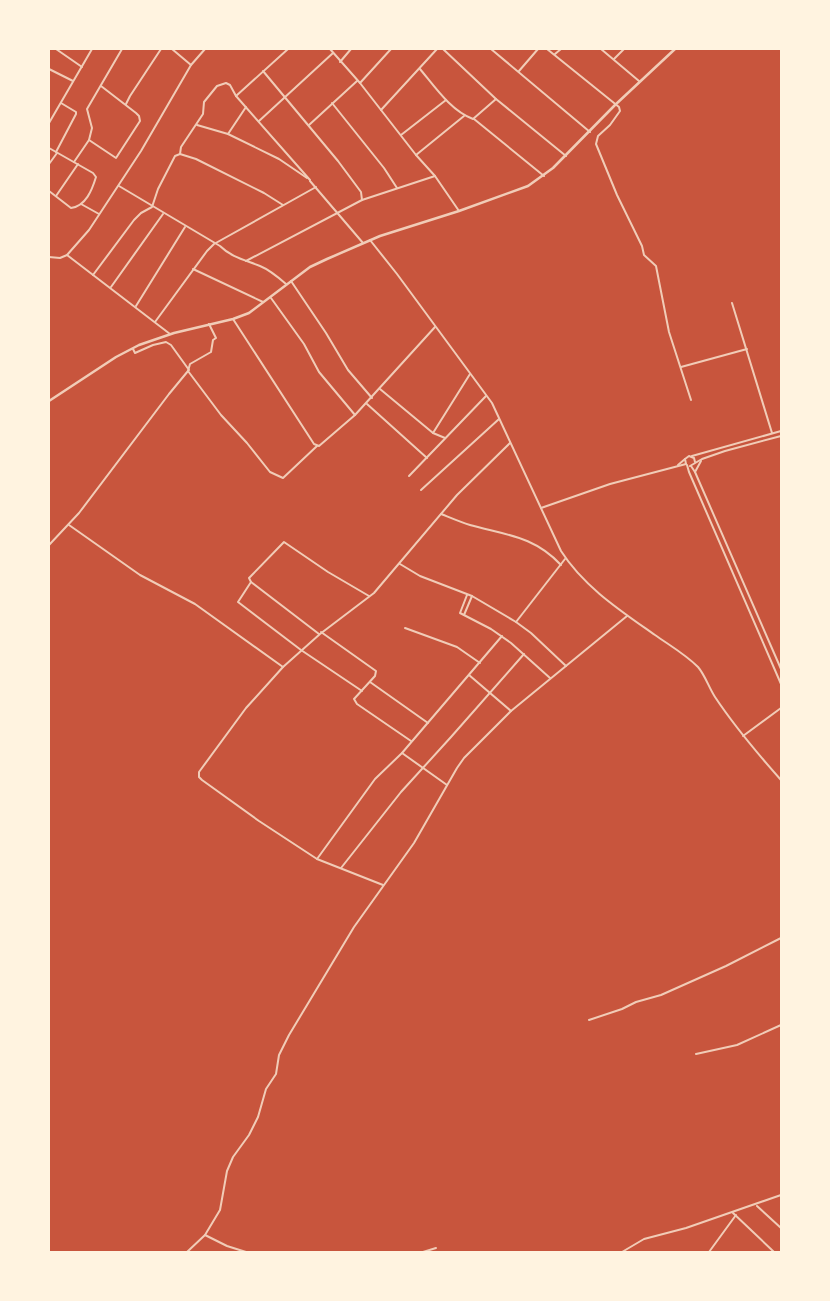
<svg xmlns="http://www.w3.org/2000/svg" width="830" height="1301" viewBox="0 0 830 1301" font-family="'Fira Sans',sans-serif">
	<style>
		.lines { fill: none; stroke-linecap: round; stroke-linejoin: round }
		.minor { stroke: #f1ccb7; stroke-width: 2 }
		.tertiary { stroke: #f1ccb7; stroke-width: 2.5 }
	</style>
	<rect width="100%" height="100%" fill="#c8553d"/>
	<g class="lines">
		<g class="minor">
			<polyline points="56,49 82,67"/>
			<polyline points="172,49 191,65"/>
			<polyline points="330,49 360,83 416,155 435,176 459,211"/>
			<polyline points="443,49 496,99 566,156"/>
			<polyline points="491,49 590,132"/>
			<polyline points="547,49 619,107 620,111 610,125 598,136 596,144 617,195 642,246 644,255 656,266 669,332 691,400"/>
			<polyline points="601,49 639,81"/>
			<polyline points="555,54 561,49"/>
			<polyline points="614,59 624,49"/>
			<polyline points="340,62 351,49"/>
			<polyline points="49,69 73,81"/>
			<path d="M420 69C435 87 451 111 473 119L496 99"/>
			<polyline points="263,71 338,161 361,192 362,200"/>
			<polyline points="519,71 538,49"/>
			<polyline points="360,83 391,49"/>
			<polyline points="236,96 288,49"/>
			<polyline points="332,103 384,168 397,188"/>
			<polyline points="126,104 130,96 161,49"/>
			<polyline points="381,110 437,49"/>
			<polyline points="474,119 544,176"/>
			<polyline points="259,121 333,53"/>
			<polyline points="49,123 92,49"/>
			<polyline points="197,125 228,134 279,159 307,178"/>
			<polyline points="309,125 357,81"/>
			<polyline points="228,134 246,107"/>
			<polyline points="401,135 446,100"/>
			<polyline points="89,140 116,158 140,121 139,116 136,113 101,86"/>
			<path d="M49 148 93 173 96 177C92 190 86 206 71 208L49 191"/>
			<polyline points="56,152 76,114 76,112 61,103"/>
			<polyline points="180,154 181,147 203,114 204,102 217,86 226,83 230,85 236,96 310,180"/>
			<polyline points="416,155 464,116"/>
			<polyline points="74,162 89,140 92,128 87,109 122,49"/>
			<polyline points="49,164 57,153"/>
			<polyline points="310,181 363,243"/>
			<path d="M119 186 220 246C231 257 245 260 260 266 270 270 278 277 286 284"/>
			<polyline points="56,196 78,164"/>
			<polyline points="81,204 99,214"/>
			<path d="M370 240 397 274 492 403 561 551C584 587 621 611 655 635 669 645 685 654 698 667 705 675 709 688 715 697 735 727 757 753 781 780"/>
			<polyline points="67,255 170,334"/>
			<polyline points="49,257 60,258 67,255 89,230 141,151 191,65 205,49"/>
			<polyline points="246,261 362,200 435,176"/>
			<polyline points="193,269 263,302"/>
			<polyline points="93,275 134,220 141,213 152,207 158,189 175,156 180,154 196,159 264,193 283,205"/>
			<polyline points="291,281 326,333 348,370 372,398"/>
			<polyline points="111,287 163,214"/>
			<polyline points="271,298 304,344 319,372 355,415"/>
			<polyline points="732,303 772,433"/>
			<polyline points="136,306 185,227"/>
			<polyline points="233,319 314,444 319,446 355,415 435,327"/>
			<polyline points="155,322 207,251 214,244 316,187"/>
			<polyline points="133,349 135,353 153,345 166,342 171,345 189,370"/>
			<polyline points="681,367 747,349"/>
			<polyline points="188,371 221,415 247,443 270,472 283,478 317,446"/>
			<polyline points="380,389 433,433 445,438"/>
			<polyline points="367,404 427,458"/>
			<polyline points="433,433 470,374"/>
			<polyline points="692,456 781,431"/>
			<polyline points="686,464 685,459 689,456 694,458 695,462"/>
			<polyline points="678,465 685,459"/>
			<polyline points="687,465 689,472 781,684"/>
			<polyline points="690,466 702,459 725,451 781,436"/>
			<polyline points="691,466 695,472 781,669"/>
			<polyline points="695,472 701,461"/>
			<polyline points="409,476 486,396"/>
			<polyline points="421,490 499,419"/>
			<polyline points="541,508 610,484 686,464"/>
			<path d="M441 514C451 518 460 522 470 525 506 535 534 536 561 565"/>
			<polyline points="69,525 140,575 195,604 283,667"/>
			<polyline points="49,545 79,513 169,394 188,371 190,364 211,352 213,340 216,338 209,324"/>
			<polyline points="400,564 420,576 472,596 516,622 531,633 566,666"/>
			<polyline points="251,582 319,634"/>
			<polyline points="467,595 460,613 491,629 511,643 550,678"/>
			<polyline points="464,615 472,596"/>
			<polyline points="516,622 565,559"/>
			<polyline points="405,628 457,647 480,663"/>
			<polyline points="321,632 376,671 375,676 354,699 357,704 411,741"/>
			<polyline points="469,675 511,711"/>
			<polyline points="370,682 428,723"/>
			<polyline points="362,691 301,650 238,602 251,582 249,578 251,576 284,542 328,572 369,596"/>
			<polyline points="743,736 781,708"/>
			<polyline points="402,753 447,785"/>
			<polyline points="317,859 375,779 402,753 502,636"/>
			<polyline points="341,868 401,792 451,737 524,654"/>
			<polyline points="383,885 317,859 259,821 202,780 199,777 199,772 246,708 283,667 320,634 374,593 457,495 510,443"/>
			<polyline points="589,1020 622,1009 636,1002 661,995 726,966 781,938"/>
			<polyline points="696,1054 737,1045 781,1025"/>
			<polyline points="757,1206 781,1228"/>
			<polyline points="733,1213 774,1252"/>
			<polyline points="205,1235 227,1246 246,1252"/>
			<polyline points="187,1252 205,1235 220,1210 227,1171 233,1157 249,1135 258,1117 266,1089 276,1074 279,1055 289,1035 354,927 414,843 457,768 464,758 511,711 627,616"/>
			<polyline points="423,1252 436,1248"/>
			<polyline points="622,1252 644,1239 686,1228 781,1195"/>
			<polyline points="709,1252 736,1215"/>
		</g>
		<polyline class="tertiary" points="49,401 116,357 139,345 174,333 233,319 249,313 310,267 327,259 380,236 459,211 528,186 553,168 615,105 675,49"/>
	</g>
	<rect width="830" height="1301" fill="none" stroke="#fff3e0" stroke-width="100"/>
</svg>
